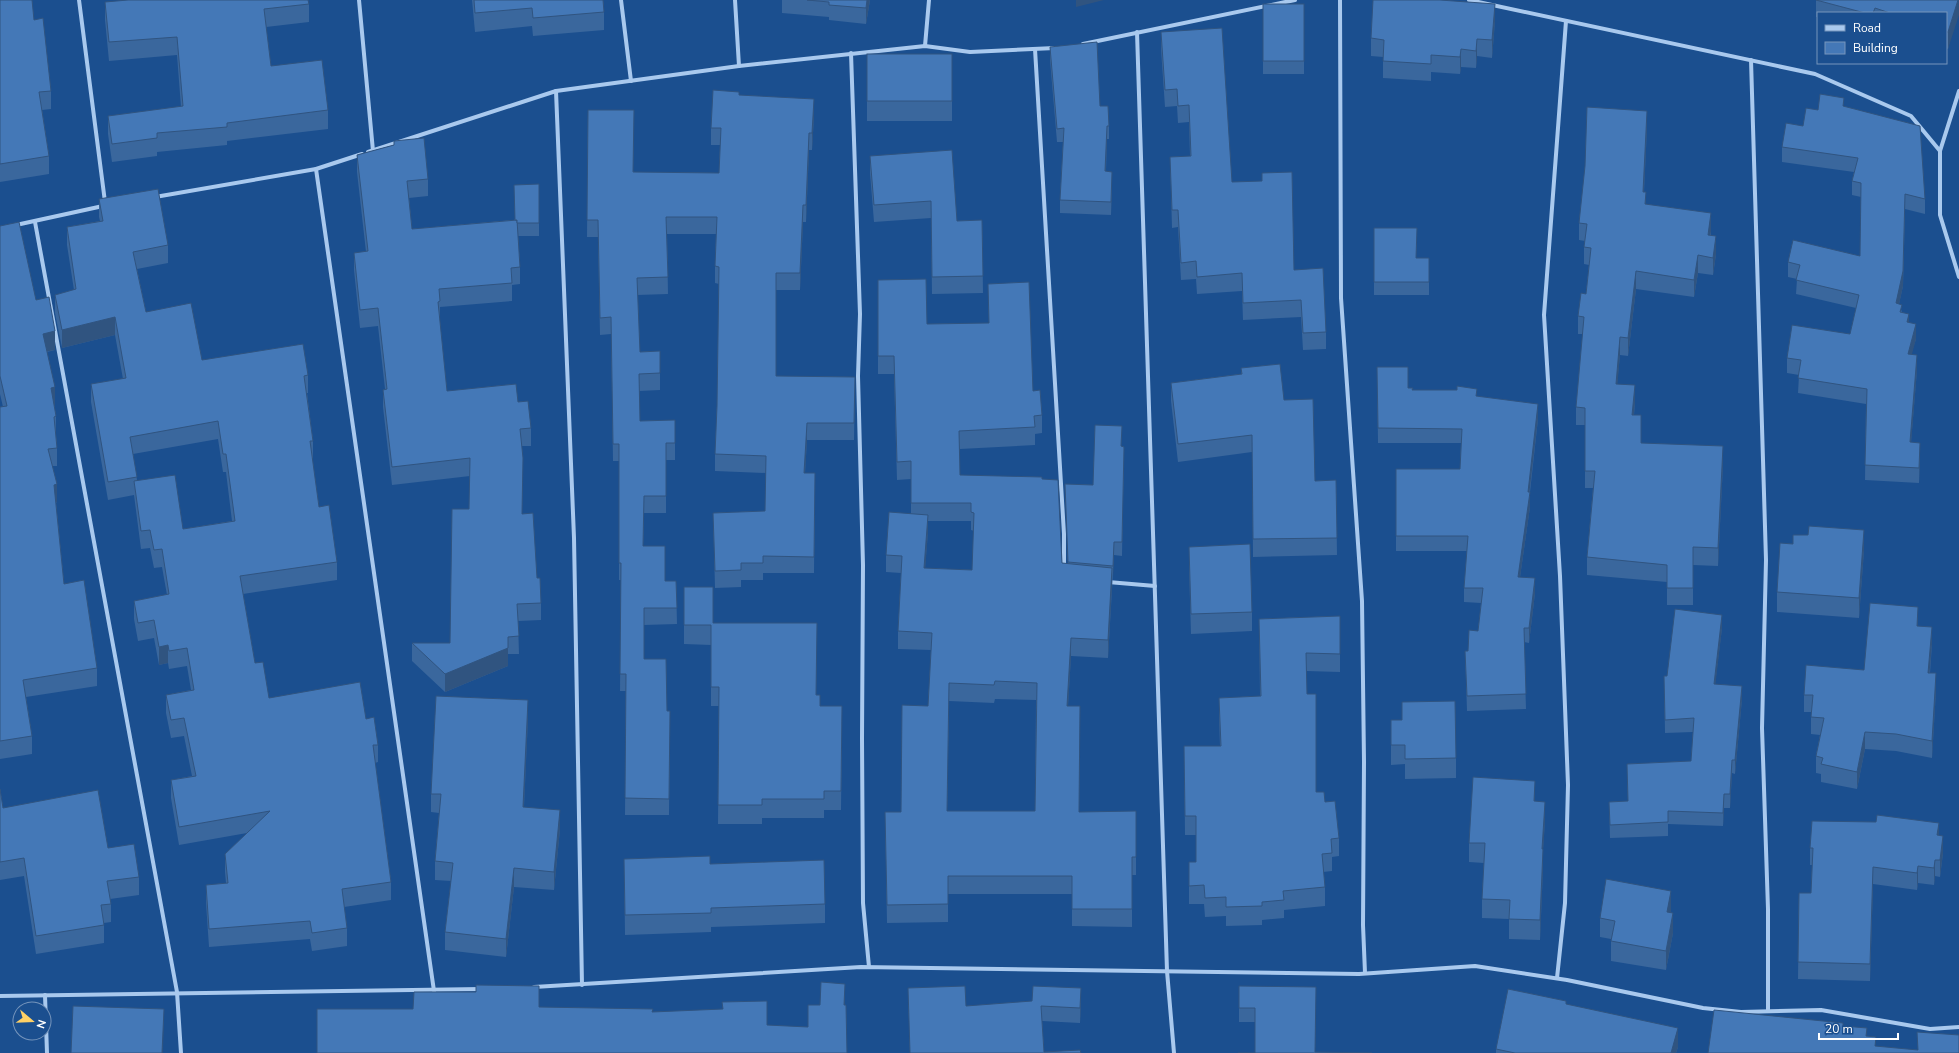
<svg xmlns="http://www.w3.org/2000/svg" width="1959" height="1053" viewBox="0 0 1959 1053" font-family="'Nunito Sans',sans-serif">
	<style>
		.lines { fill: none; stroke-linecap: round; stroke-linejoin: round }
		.street { stroke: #a9c9ee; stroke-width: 4 }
		.wall { fill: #3a679d; fill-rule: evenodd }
		.shaded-wall { fill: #305480 }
		.building { fill: #4478b7; stroke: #305480; fill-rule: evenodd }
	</style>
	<rect width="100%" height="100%" fill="#1b4f8f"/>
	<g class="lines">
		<g class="street">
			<polyline points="79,0 105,202"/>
			<polyline points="359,0 373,151"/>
			<polyline points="621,0 631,81"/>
			<polyline points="735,0 739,66"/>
			<polyline points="1340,0 1341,298 1362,601 1364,762 1363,925 1365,973"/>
			<polyline points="1469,0 1815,74 1911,116 1940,151 1940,215 1959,277"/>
			<polyline points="1137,32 1167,971 1174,1053"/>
			<polyline points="1083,44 1295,0"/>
			<polyline points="925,46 929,0"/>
			<polyline points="1035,49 1064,534 1064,568"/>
			<polyline points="851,53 860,314 858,376 863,565 862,738 863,903 869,967"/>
			<polyline points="1751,60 1766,560 1762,728 1768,909 1768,1011"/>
			<polyline points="556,91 574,538 582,985"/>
			<polyline points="1940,151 1959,91"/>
			<polyline points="368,152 556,91 739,66 925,46 970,52 1055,48"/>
			<polyline points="316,169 434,991"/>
			<polyline points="155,197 316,169 362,154"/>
			<polyline points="35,222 177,992 181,1053"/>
			<polyline points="16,225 103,206"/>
			<polyline points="1108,582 1155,586"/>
			<polyline points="1557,978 1565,903 1568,785 1560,576 1544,315 1566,21"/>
			<polyline points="534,987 861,967 1359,974 1475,966 1567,980 1703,1008 1741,1012 1821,1010 1930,1029 1959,1027"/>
			<polyline points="45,995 47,1053"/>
			<polyline points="0,996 482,989"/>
		</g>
	</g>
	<g class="wall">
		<polygon points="0,0 34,20 51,91 51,109 42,110 49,156 49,174 0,182"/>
		<polygon points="472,0 603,0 604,12 604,30 533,36 532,26 475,32"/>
		<polygon points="782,0 870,0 866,24 829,20 829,17 782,13"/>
		<polygon points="1816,0 1959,0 1948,49 1946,48 1946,13 1818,13 1818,17 1816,17"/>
		<polygon points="105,2 309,4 309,22 266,27 271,66 328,110 328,129 227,141 227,145 157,152 157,156 112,162 108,134 108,116 181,107 177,55 109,61 105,20"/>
		<rect x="1263" y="4" width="41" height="70"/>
		<polygon points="1495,21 1492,58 1477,56 1476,68 1461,67 1460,74 1431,72 1431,81 1383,78 1383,57 1371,56 1371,38"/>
		<polygon points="1161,32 1232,182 1294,270 1326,332 1326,349 1303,350 1301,317 1243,320 1242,291 1197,294 1196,279 1181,280 1178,227 1172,228 1170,157 1190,156 1189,122 1178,123 1177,106 1165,107 1161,49"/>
		<polygon points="1050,47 1100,106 1109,126 1109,139 1107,139 1106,171 1112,185 1111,215 1060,213 1060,200 1063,142 1057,142 1050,60"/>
		<rect x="867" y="54" width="85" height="67"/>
		<polygon points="739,95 814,116 812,150 809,150 806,222 803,222 800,290 776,290 776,376 855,377 854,440 807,440 805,473 815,473 814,573 763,573 763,580 741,580 741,587 715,588 713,513 765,511 766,473 715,471 715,454 717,406 719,284 715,283 715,266 716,234 667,234 668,294 637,295 640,352 660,351 660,390 639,391 640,421 675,420 675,460 666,460 666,513 644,513 643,546 665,581 676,581 677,624 644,625 644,659 667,711 670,711 669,815 625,815 626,691 620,691 621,580 619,580 619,461 613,461 611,334 600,335 598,237 587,237 588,110 634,172 719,173 720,145 711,145 711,128"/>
		<polygon points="1844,106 1925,199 1925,214 1905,209 1903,286 1899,304 1902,312 1909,323 1916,339 1911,354 1917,370 1911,442 1920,458 1919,483 1865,480 1866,404 1798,393 1799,375 1787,373 1787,358 1850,334 1856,308 1796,294 1797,279 1788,277 1788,262 1860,256 1861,197 1852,195 1852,181 1854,172 1782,162 1782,147 1818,110"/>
		<polygon points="1647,128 1644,192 1646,204 1711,231 1711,236 1716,254 1713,275 1698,273 1694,297 1636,289 1628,356 1620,355 1617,384 1635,403 1634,415 1641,443 1723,464 1718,566 1693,565 1693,605 1667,605 1667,582 1587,575 1587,557 1593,488 1585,488 1585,425 1576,425 1576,407 1583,334 1578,334 1578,316 1586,294 1589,265 1584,264 1584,247 1585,241 1579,240 1579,223"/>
		<polygon points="394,141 428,179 428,196 409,198 412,229 514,220 539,184 539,236 518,236 520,267 520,284 512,285 512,301 440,307 440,319 439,319 447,391 518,402 531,428 531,446 522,446 522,514 537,578 541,603 541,620 518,621 519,654 508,654 508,666 445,692 412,661 412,643 450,643 469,509 470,476 392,485 383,407 383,390 385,389 378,326 360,328 354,270 354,253 366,252 357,172 357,155 394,145"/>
		<polygon points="870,156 957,221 982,220 983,293 932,294 931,218 874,222 870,173"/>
		<path d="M99 199 168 245V263L137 269 146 312 202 360 308 375V393H307L313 441V458H312L319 507 337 562V580L243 594 255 663 269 698 366 719 378 745V762L375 763 391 882V900L344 907 347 928V946L312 951 310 939 209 947 206 903V885L226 883 225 872V854L247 833 179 845 171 798V780L192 776 184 736 171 738 166 713V695L191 690 187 666 169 669 168 663 159 665 154 638 138 641 134 619V601L167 595 162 567 154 568 150 548 141 549 134 495 108 500 91 402V384L123 379 115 335 62 348 55 313V295L74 290 67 245V227L100 221 99 217ZM218 439 223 472H226L232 521 183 529 137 480 133 454Z"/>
		<polygon points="0,226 36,300 55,350 47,352 55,405 54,405 56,416 56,435 57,448 57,466 52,466 57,502 56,503 64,584 97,668 97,686 26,697 32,736 32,754 0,759 0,407 3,407 0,394"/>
		<polygon points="1374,228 1416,258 1429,258 1429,295 1374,295"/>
		<path d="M878 280 927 324 989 323 988 284 1033 391 1042 415V433L1035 434V445L960 449V475L1042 479 1062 563 1068 564 1065 484 1093 485 1122 446 1124 447 1122 556 1114 555 1108 658 1071 656 1068 706 1079 812 1136 857V875H1132V927L1072 926V894H948V922L887 923 885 812H901L928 706 931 650 898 649V631L901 573 886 572V555L911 513V479L897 480 894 374H878ZM928 521H971V530L974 531 972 570 925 568 928 532ZM995 699 1036 700 1035 811H947L949 701 994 703Z"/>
		<polygon points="1377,367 1408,388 1412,390 1477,396 1538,419 1530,492 1530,507 1520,577 1535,593 1529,643 1524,642 1526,709 1467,711 1465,651 1468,651 1478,631 1481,603 1464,602 1464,588 1467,551 1396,551 1396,469 1460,469 1461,443 1378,443"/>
		<polygon points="1241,368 1284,400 1315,481 1336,480 1337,555 1253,557 1252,452 1178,462 1171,401 1171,383 1241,374"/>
		<polygon points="1808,535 1864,550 1859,618 1777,612 1777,592 1793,544"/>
		<polygon points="1189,547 1252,612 1252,631 1191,634 1189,567"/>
		<polygon points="684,587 713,587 713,623 817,695 820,706 842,725 841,810 824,810 824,818 762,818 762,824 718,824 719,706 711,706 711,645 684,644"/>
		<polygon points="1340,616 1340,672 1306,671 1307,694 1316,792 1325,802 1339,838 1339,856 1332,857 1332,871 1323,872 1325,887 1325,906 1284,910 1284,918 1262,920 1262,925 1226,926 1226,916 1205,917 1204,904 1189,904 1189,862 1196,862 1196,835 1185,835 1184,746 1220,746 1219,717 1219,698 1260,696 1259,619"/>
		<polygon points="1918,626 1932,644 1930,673 1936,690 1932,758 1896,751 1865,749 1857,789 1821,782 1821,774 1816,773 1816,756 1820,735 1811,734 1811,712 1804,712 1804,695 1864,670"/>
		<polygon points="1722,628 1715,684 1742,699 1735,774 1732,773 1730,808 1724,808 1723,826 1668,824 1668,836 1610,838 1609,802 1628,801 1627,764 1691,761 1693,732 1665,733 1664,676 1667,676"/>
		<polygon points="528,718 524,807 560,829 554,890 514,887 506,957 445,950 445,932 451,881 435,880 435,861 439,813 431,812 431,794"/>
		<polygon points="1391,720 1456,758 1456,778 1405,779 1405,764 1391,765"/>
		<polygon points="0,789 3,808 108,848 139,877 139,895 110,899 111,904 111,922 104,923 104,943 36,954 24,876 0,880"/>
		<polygon points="1535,801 1545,821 1543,849 1543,868 1540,940 1509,939 1509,919 1482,918 1482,899 1484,863 1469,862 1469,843"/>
		<polygon points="1939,836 1943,853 1940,877 1935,876 1934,885 1918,883 1917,890 1873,884 1870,981 1798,979 1799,893 1811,893 1812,865 1810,865 1810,848"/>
		<polygon points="624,859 710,864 825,904 825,923 711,927 711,932 625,935"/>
		<polygon points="1671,910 1670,913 1673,933 1666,970 1611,961 1611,939 1600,937 1600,918"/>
		<polygon points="1239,986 1315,1052 1255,1053 1255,1022 1239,1022"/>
		<polygon points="908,988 966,1006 1081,1003 1080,1023 1042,1021 1044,1052 1081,1053 910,1053"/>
		<polygon points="1566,1004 1678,1047 1676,1053 1496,1053 1496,1049"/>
	</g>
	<g class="shaded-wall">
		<polygon points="867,0 870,0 866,24 866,8"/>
		<polygon points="1076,0 1104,0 1076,7"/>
		<polygon points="1958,0 1959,0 1959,15 1948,49 1948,32"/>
		<polygon points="1495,4 1495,21 1492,58 1492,40"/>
		<polygon points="1477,39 1477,56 1476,68 1476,51"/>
		<polygon points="1461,49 1461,67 1460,74 1460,57"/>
		<polygon points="814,99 814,116 812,150 812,133"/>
		<polygon points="1647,111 1647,128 1643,210 1643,192"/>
		<polygon points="1107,126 1107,139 1105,185 1105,171"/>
		<polygon points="809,133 809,150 806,222 806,205"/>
		<polygon points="1112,172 1112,185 1111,215 1111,202"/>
		<polygon points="1646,192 1646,210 1645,204"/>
		<polygon points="1905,194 1903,286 1896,318 1896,303"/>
		<polygon points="803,205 803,222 800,290 800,273"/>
		<polygon points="1711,213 1711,231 1708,253 1708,235"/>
		<polygon points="1716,236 1716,254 1713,275 1713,258"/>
		<polygon points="1698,255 1698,273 1694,297 1694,280"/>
		<polygon points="1636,271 1636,289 1628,356 1628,338"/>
		<polygon points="1909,314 1909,328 1907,322"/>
		<polygon points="115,317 115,335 62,348 62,330"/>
		<polygon points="1916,324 1916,339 1908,369 1908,354"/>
		<polygon points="55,331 55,350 43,352 43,334"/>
		<polygon points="1620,337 1620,355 1616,401 1616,384"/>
		<polygon points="1917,355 1917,370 1910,457 1910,442"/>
		<polygon points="1635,385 1635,403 1632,432 1632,415"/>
		<polygon points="55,387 55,405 51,406 51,388"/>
		<polygon points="1538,404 1538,419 1528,504 1530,492 1530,507 1518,591 1518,577"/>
		<polygon points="807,423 807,440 804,490 804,473"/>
		<polygon points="1920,443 1920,458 1919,483 1919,468"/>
		<polygon points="1723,446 1723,464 1718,566 1718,548"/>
		<polygon points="57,484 57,502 54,503 54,485"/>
		<polygon points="928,515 928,532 924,586 924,568"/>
		<polygon points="1864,530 1864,550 1859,618 1859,598"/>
		<polygon points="1114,542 1114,555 1113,579 1113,566"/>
		<polygon points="1112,568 1112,586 1108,658 1108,640"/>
		<polygon points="1535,578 1535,593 1529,643 1529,628"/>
		<polygon points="1918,607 1918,624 1917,643 1917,626"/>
		<polygon points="1722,615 1722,628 1714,697 1714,684"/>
		<polygon points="1932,627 1932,644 1928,690 1928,673"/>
		<polygon points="1071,638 1071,656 1067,724 1067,706"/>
		<polygon points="168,645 168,663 159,665 159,647"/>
		<polygon points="508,648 508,666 445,692 445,674"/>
		<polygon points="1936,673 1936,690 1932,758 1932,741"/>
		<polygon points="1742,686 1742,699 1735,774 1735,760"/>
		<polygon points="528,700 528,718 523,825 523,807"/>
		<polygon points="1865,732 1865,749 1857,789 1857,772"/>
		<polygon points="1732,760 1732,773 1730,808 1730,794"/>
		<polygon points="1535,781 1535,800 1534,821 1534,801"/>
		<polygon points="1724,794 1724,808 1723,826 1723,813"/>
		<polygon points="1545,802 1545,821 1542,868 1542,849"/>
		<polygon points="560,810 560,829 554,890 554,872"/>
		<polygon points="1939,823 1939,840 1937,835"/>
		<polygon points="1943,836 1943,853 1940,877 1940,860"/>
		<polygon points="1543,849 1543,868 1540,940 1540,920"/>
		<polygon points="1935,860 1935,876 1934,885 1934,868"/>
		<polygon points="1918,866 1918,883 1917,890 1917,873"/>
		<polygon points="1873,867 1873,884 1870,981 1870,964"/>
		<polygon points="514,868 514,887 506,957 506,939"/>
		<polygon points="1671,891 1671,910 1667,932 1667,912"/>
		<polygon points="1673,913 1673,933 1666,970 1666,951"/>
		<polygon points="845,984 845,1003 844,1023 844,1005"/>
		<polygon points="1081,988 1081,1003 1080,1023 1080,1008"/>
		<polygon points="164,1009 163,1053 162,1053"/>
		<polygon points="1678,1028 1678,1047 1676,1053 1671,1053"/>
	</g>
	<g class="building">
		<polygon points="0,0 32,0 34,20 43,18 51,91 39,92 49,156 0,164"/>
		<polygon points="128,0 308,0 309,4 264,9 271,66 322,60 328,110 227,123 227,127 157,133 157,138 112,144 108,116 183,106 177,37 109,42 105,2"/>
		<polygon points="474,0 603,0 604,12 533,18 532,8 475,13"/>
		<polygon points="807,0 867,0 866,8 829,5 829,2"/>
		<polygon points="1373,0 1440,0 1495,4 1492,40 1477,39 1476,51 1461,49 1460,57 1431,55 1431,64 1383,61 1384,40 1371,38"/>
		<polygon points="1816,0 1958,0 1948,32 1946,32 1946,13 1890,13 1875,8 1873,13 1865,13"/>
		<rect x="1263" y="4" width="41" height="57"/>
		<polygon points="1222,28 1232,182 1262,181 1262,173 1292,172 1294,270 1323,268 1326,332 1303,333 1301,300 1243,303 1242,273 1197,277 1196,261 1181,263 1178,210 1172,210 1170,157 1191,156 1189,105 1178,106 1177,89 1165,90 1161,32"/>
		<polygon points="1097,42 1100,106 1108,106 1109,126 1107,126 1105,171 1112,172 1111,202 1060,200 1064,128 1057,129 1050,47"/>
		<rect x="867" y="54" width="85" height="47"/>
		<polygon points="713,90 739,92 739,95 814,99 812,133 809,133 806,205 803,205 800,273 776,273 776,376 855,377 854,423 807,423 804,473 815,473 814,557 763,556 763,563 741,563 741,570 715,571 713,513 765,511 766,456 715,454 717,406 719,267 715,266 717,217 666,217 668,277 637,278 640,352 660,351 660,373 639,374 640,421 675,420 675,443 666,443 666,496 644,496 643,546 665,546 665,581 676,581 677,608 644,608 644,659 666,659 667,711 670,711 669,799 625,798 626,674 620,674 621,563 619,563 619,444 613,444 611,317 600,318 598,220 587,220 588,110 634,110 633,172 719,173 721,128 711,128"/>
		<polygon points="1820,94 1844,98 1843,106 1920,126 1925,199 1905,194 1903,271 1896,303 1902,305 1900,312 1909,314 1907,322 1916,324 1908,354 1917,355 1910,442 1920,443 1919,468 1865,465 1867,389 1798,378 1801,360 1787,358 1792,325 1850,334 1859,295 1796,280 1800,265 1788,262 1793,240 1860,256 1861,183 1852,181 1858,158 1782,147 1786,123 1803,126 1806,108 1818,110"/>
		<polygon points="1587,107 1647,111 1643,192 1646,192 1645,204 1711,213 1708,235 1716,236 1713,258 1698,255 1694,280 1636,271 1628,338 1620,337 1616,384 1635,385 1632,415 1641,415 1641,443 1723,446 1718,548 1693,547 1693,588 1667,588 1667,565 1587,557 1595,471 1585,471 1585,408 1576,407 1584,317 1578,316 1581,293 1586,294 1591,248 1584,247 1587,224 1579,223 1585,166"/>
		<polygon points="424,138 428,179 407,181 412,229 517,220 520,267 511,268 512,283 439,289 440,301 438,302 447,391 516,384 518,402 528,401 531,428 520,429 523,458 522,514 533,513 537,578 540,578 541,603 517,604 519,636 508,637 508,648 445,674 412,643 450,643 452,509 469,509 470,458 392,467 383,390 387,389 378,308 360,310 354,253 368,251 357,155 394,145 394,141"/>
		<polygon points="952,150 957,221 982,220 983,276 932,277 931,201 874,205 870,156"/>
		<polygon points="539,184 539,223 517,223 517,220 515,220 514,185"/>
		<polygon points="158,189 168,245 133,252 146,312 191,303 202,360 303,344 308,375 304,376 313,441 310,441 319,507 329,505 337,562 240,576 255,663 263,662 269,698 360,682 366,719 374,717 378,745 373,745 391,882 342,889 347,928 312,933 310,921 209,929 206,885 228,883 225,854 270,811 179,827 171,780 196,776 184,718 171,720 166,695 194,690 187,648 169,651 168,645 159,647 154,620 138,623 134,601 169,594 162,549 154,550 150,530 141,531 134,481 175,475 183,529 235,521 226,454 223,454 218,421 130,437 137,477 108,482 91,384 126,378 115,317 62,330 55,295 76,289 67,227 103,221 99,199"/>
		<polygon points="19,222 36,300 49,297 55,331 43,334 55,387 51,388 56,416 54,417 57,448 48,449 57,484 54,485 64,584 84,580 97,668 23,680 32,736 0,741 0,407 7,406 0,376 0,226"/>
		<polygon points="1374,228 1417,228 1416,258 1429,258 1429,282 1374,282"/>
		<path d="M926 279 927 324 989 323 988 284 1029 282 1033 391 1040 390 1042 415 1034 416 1035 427 959 431 960 475 1042 477V479L1058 480 1062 563 1112 568 1108 640 1071 638 1067 706H1080L1079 812 1136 811V857H1132V909H1072V876H948V904L887 905 885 812H901L902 705 928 706 932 633 898 631 902 556 886 555 889 512 928 515 924 568 972 570 974 513 971 512V503H911V461L897 462 894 356H878V280ZM995 681 1037 683 1035 811H947L949 683 994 685Z"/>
		<polygon points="1280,364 1284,400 1313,399 1315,481 1336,480 1337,538 1253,539 1252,435 1178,444 1171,383 1242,374 1241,368"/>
		<polygon points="1377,367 1408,367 1408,388 1413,388 1412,390 1457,390 1457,386 1477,389 1476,396 1538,404 1528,492 1530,492 1518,577 1535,578 1529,628 1524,628 1526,694 1467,696 1465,651 1468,651 1469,630 1478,631 1483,588 1464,588 1468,536 1396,536 1396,469 1460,469 1462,429 1378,428"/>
		<polygon points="1095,425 1122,426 1121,446 1124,447 1122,542 1114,542 1113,566 1068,562 1065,484 1093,485"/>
		<polygon points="1809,526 1864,530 1859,598 1777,592 1780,543 1793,544 1793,535 1808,535"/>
		<polygon points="1250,544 1252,612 1191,614 1189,547"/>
		<polygon points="684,587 713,587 713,623 817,623 816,695 820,695 820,706 842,706 841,791 824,791 824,799 762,799 762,805 718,805 719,687 711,687 711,625 684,625"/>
		<polygon points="1870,603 1918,607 1917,626 1932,627 1928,673 1936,673 1932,741 1896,734 1865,732 1857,772 1821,764 1823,758 1816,756 1824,718 1811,717 1813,695 1804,695 1806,665 1864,670"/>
		<polygon points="1675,609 1722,615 1714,684 1742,686 1735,760 1732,760 1730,794 1724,794 1723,813 1668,811 1668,822 1610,825 1609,802 1628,801 1627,764 1691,761 1694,718 1665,720 1664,676 1667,676"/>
		<polygon points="1340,616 1340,654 1306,653 1307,694 1316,694 1316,792 1324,792 1325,802 1335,801 1339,838 1331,839 1332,853 1322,854 1325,887 1283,891 1284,900 1262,902 1262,906 1226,907 1226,897 1205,898 1204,885 1189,886 1189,862 1196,862 1196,816 1185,816 1184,746 1221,746 1219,698 1261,696 1259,619"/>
		<polygon points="436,696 528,700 523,807 560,810 554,872 514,868 506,939 445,932 453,863 435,861 441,794 431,794"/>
		<polygon points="1455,701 1456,758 1405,759 1405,745 1391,745 1391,720 1402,720 1402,702"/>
		<polygon points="1473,777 1535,781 1534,801 1545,802 1542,849 1543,849 1540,920 1509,919 1510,900 1482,899 1485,843 1469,843"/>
		<polygon points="0,789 3,808 98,790 108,848 134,844 139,877 107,881 111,904 101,905 104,925 36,936 24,858 0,862"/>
		<polygon points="1877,815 1939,823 1937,835 1943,836 1940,860 1935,860 1934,868 1918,866 1917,873 1873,867 1870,964 1798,962 1799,893 1811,893 1813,848 1810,848 1812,821 1876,822"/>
		<polygon points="710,856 710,864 824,860 825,904 711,908 711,913 625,915 624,859"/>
		<polygon points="1606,879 1671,891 1667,912 1673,913 1666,951 1611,941 1615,921 1600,918"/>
		<polygon points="821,982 845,984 844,1005 846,1005 847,1053 317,1053 317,1009 413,1009 414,992 476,992 476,985 539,986 539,1007 653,1009 652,1012 723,1009 722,1002 767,1001 767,1025 808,1027 808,1005 820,1005"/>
		<polygon points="965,986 966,1006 1032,1001 1033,986 1081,988 1080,1008 1041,1006 1044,1052 1080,1050 1081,1053 910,1053 908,988"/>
		<polygon points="1239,986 1316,987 1315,1052 1372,1053 1238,1053 1255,1053 1255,1008 1239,1008"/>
		<polygon points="1508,989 1566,1001 1566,1004 1678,1028 1671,1053 1515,1053 1496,1049"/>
		<polygon points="73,1006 164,1009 162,1053 71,1053"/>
		<polygon points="1714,1010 1843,1023 1843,1026 1867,1028 1866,1036 1876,1037 1875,1046 1918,1050 1917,1032 1959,1035 1959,1053 1708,1053"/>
	</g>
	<rect x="1817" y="12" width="130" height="52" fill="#1b4f8f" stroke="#7695bc"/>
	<rect x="1825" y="25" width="20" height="6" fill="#a9c9ee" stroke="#7695bc"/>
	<text x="1853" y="32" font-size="12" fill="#ffffff">Road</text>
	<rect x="1825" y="42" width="20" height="12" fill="#4478b7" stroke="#7695bc"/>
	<text x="1853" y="52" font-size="12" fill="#ffffff">Building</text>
	<g transform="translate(32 1021) rotate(109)"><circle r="19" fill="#1b4f8f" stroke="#7695bc"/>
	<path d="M0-3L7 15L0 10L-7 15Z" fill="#ffd166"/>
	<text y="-6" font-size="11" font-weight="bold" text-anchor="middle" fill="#ffffff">N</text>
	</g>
	<path d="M1819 1033v6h79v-6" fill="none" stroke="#ffffff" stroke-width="2"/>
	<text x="1825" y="1033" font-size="12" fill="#ffffff" stroke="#1b4f8f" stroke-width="3" paint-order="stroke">20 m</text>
</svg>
